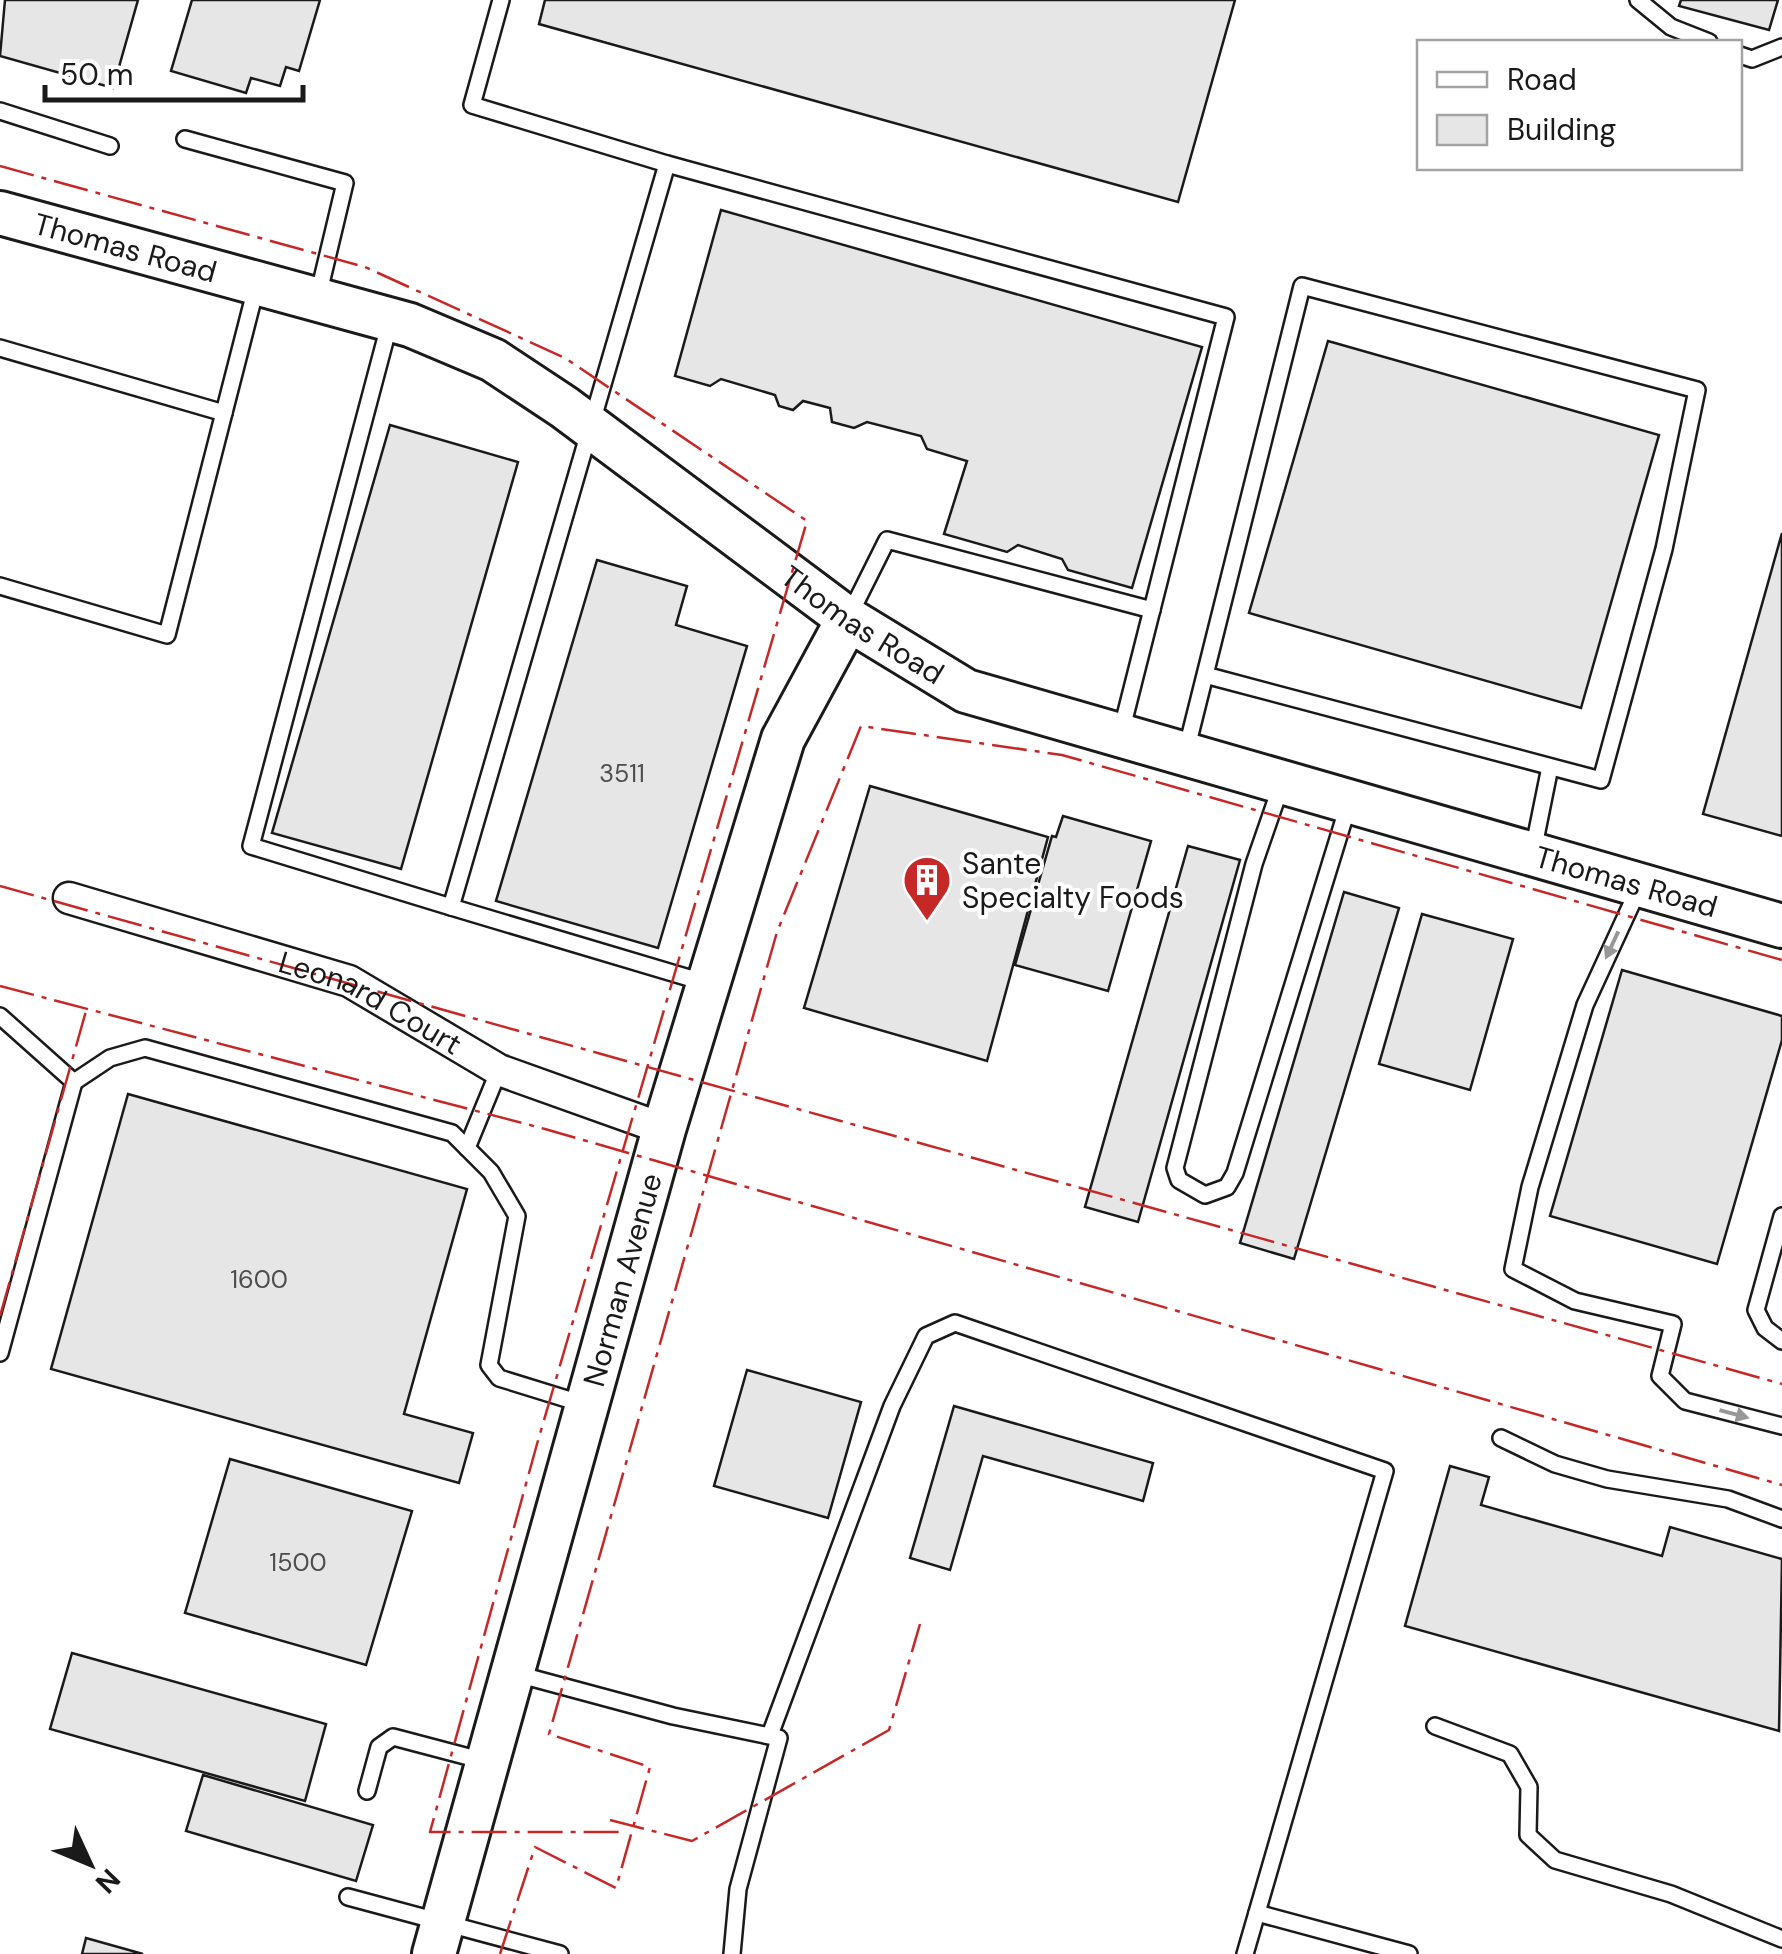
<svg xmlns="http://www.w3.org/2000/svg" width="1782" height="1954" viewBox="0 0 1782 1954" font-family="'DM Sans',sans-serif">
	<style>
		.building { fill: #e6e6e6; stroke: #1a1a1a; stroke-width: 2.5 }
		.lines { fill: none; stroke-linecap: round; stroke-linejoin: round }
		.lane-casing { stroke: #1a1a1a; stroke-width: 20 }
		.street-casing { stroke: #1a1a1a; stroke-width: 35 }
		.secondary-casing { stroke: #1a1a1a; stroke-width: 48 }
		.lane { stroke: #fff; stroke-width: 15 }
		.street { stroke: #fff; stroke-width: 30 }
		.secondary { stroke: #fff; stroke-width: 42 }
		.power { stroke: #c62828; stroke-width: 2.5; stroke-dasharray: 35 8 5 8; stroke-linecap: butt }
		.oneway { fill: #989898 }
		.labels { text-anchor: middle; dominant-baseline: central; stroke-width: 8; stroke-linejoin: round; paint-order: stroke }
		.number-label { font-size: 25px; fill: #4d4d4d }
		.street-label { font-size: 30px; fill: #1a1a1a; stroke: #fff }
		.poi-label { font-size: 30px; fill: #1a1a1a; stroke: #fff; text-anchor: start }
	</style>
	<rect width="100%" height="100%" fill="#fff"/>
	<g class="building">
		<polygon points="5,0 138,0 113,88 0,56"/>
		<polygon points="192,0 320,0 299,71 286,67 280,86 251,78 246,93 171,71"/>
		<polygon points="545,0 1235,0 1178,202 539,24"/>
		<polygon points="1681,0 1778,0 1769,30 1679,6"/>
		<polygon points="721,210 1202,347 1132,588 1068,570 1062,559 1018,545 1007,552 944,534 967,461 927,449 921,436 867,422 854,428 832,422 830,408 803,401 793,410 779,406 775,395 721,379 710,386 675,376"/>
		<polygon points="1328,341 1659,435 1581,708 1249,613"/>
		<polygon points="390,425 518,462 401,869 272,833"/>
		<polygon points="1782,533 1782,836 1703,814"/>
		<polygon points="597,560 687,586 676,625 747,646 658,948 496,901"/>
		<polygon points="870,786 1048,837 987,1061 804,1008"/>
		<polygon points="1063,816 1151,841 1108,991 1015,965 1052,836 1056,837"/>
		<polygon points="1188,846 1240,860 1138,1222 1085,1207"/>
		<polygon points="1344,892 1399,908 1294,1259 1240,1243"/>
		<polygon points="1422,914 1513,939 1470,1090 1379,1064"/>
		<polygon points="1622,970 1782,1016 1782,1040 1717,1264 1550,1216"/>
		<polygon points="128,1094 467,1189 404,1414 473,1433 459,1483 51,1369"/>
		<polygon points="747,1370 861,1402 828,1518 714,1486"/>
		<polygon points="954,1406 1153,1463 1143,1501 983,1456 950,1570 910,1558"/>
		<polygon points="230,1459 412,1511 366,1665 185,1613"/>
		<polygon points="1450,1466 1489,1477 1481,1505 1662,1556 1670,1527 1782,1559 1779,1731 1405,1626"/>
		<polygon points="72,1653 326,1724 305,1801 50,1729"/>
		<polygon points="203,1775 373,1825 356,1881 186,1831"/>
		<polygon points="86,1938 143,1954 82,1954"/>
	</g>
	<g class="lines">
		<g class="lane-casing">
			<g id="lane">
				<polyline points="501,0 472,105 667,164"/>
				<polyline points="1638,0 1671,27 1709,42"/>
				<polyline points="1740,55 1752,59 1782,47"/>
				<polyline points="0,111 110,146"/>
				<polyline points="185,139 345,183 318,296"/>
				<polyline points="390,322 251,846 451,907 667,164 1226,317 1121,732"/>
				<polyline points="0,348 224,413"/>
				<polyline points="0,586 167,635 257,284"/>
				<polyline points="848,618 887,540 1152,610"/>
				<polyline points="1186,751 1302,286 1697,390 1664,549 1601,780 1205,675"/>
				<polyline points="1281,786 1254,864 1175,1168 1179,1180 1205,1195 1227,1187 1235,1173 1349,803"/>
				<polyline points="1533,851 1550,767"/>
				<polyline points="1638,890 1585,1005 1530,1187 1513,1269 1575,1301 1673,1324 1660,1376 1685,1401 1782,1426"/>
				<polyline points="451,907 706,983"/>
				<polyline points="0,1016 74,1082 0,1353"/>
				<polyline points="74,1082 110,1058 145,1048 452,1133 491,1172 517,1216 489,1365 499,1378 583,1404"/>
				<polyline points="467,1148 499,1070"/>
				<polyline points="1782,1216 1756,1310 1765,1328 1782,1341"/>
				<polyline points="1501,1438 1555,1464 1607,1479 1728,1499 1782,1519"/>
				<polyline points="517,1674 673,1716 779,1738 738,1889 732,1954"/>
				<polyline points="1435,1726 1510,1754 1529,1787 1528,1835 1555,1860 1671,1894 1782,1939"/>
				<polyline points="770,1735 892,1406 926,1336 955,1323 1385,1471 1245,1954"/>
				<polyline points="367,1791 379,1747 393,1737 484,1761"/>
				<polyline points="348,1897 560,1954"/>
				<polyline points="1257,1913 1409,1954"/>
			</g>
		</g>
		<g class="street-casing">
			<g id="street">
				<path id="s1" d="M69 898 349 981 499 1070 664 1129"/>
			</g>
		</g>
		<g class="secondary-casing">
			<g id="secondary">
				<path id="s2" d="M0 213 410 325 493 360 564 407 848 619 966 691 1782 926"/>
				<path id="s3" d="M434 1954 664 1129 783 739 848 619"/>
			</g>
		</g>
		<use href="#lane" class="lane"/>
		<use href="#street" class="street"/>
		<use href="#secondary" class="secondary"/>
		<g class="power">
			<polyline points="0,166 365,267 565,358 807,521 537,1444 430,1832 622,1832"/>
			<polyline points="0,886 1782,1384"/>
			<polyline points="0,986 545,1129 1782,1485"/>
			<polyline points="0,1316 86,1011"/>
			<polyline points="610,1820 692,1841 889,1730 920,1624"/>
			<polyline points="500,1954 535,1847 616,1888 650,1767 549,1734 777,932 861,726 1062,755 1782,960"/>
		</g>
	</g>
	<defs><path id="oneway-solid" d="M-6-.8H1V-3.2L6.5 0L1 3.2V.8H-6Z" transform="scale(2.5)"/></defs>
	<g class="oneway">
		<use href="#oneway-solid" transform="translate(1612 945) rotate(115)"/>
		<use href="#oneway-solid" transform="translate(1734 1414) rotate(15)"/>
	</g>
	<defs>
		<g id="building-pin" transform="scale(2.5)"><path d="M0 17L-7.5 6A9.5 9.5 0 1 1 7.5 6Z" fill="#c62828" stroke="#fff"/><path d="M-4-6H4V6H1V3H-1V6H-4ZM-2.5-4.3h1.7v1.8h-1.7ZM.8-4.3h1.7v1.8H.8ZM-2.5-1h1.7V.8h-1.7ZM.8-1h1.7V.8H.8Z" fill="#fff"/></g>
	</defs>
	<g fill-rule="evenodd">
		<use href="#building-pin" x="927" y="880"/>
	</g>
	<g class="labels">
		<g class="number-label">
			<text x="622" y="773">3511</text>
			<text x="259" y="1279">1600</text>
			<text x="298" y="1562">1500</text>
		</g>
		<g class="street-label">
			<text stroke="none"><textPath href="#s2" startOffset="130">Thomas Road</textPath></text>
			<text stroke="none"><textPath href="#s2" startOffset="970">Thomas Road</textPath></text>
			<text stroke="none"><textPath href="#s2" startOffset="1780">Thomas Road</textPath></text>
			<text stroke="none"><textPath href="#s1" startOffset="320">Leonard Court</textPath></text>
			<text stroke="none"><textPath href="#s3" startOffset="700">Norman Avenue</textPath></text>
		</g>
		<g class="poi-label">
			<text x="962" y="863">Sante<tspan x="962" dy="34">Specialty Foods</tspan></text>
		</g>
	</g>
	<rect x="1417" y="40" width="325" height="130" fill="#ffffff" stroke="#a3a3a3" stroke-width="2.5"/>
	<rect x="1437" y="72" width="50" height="15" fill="#ffffff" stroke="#a3a3a3" stroke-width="2.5"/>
	<text x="1507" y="90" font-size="30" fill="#1a1a1a">Road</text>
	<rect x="1437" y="115" width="50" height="30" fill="#e6e6e6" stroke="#a3a3a3" stroke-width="2.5"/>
	<text x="1507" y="140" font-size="30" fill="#1a1a1a">Building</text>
	<g transform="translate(90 1864) rotate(134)" stroke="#ffffff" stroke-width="8" paint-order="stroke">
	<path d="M0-8L18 38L0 25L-18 38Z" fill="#1a1a1a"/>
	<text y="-15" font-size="28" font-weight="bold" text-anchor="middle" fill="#1a1a1a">N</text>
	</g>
	<path d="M45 85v15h258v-15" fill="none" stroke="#1a1a1a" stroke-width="5"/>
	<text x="60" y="85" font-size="30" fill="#1a1a1a" stroke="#ffffff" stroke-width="8" paint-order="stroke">50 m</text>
</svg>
